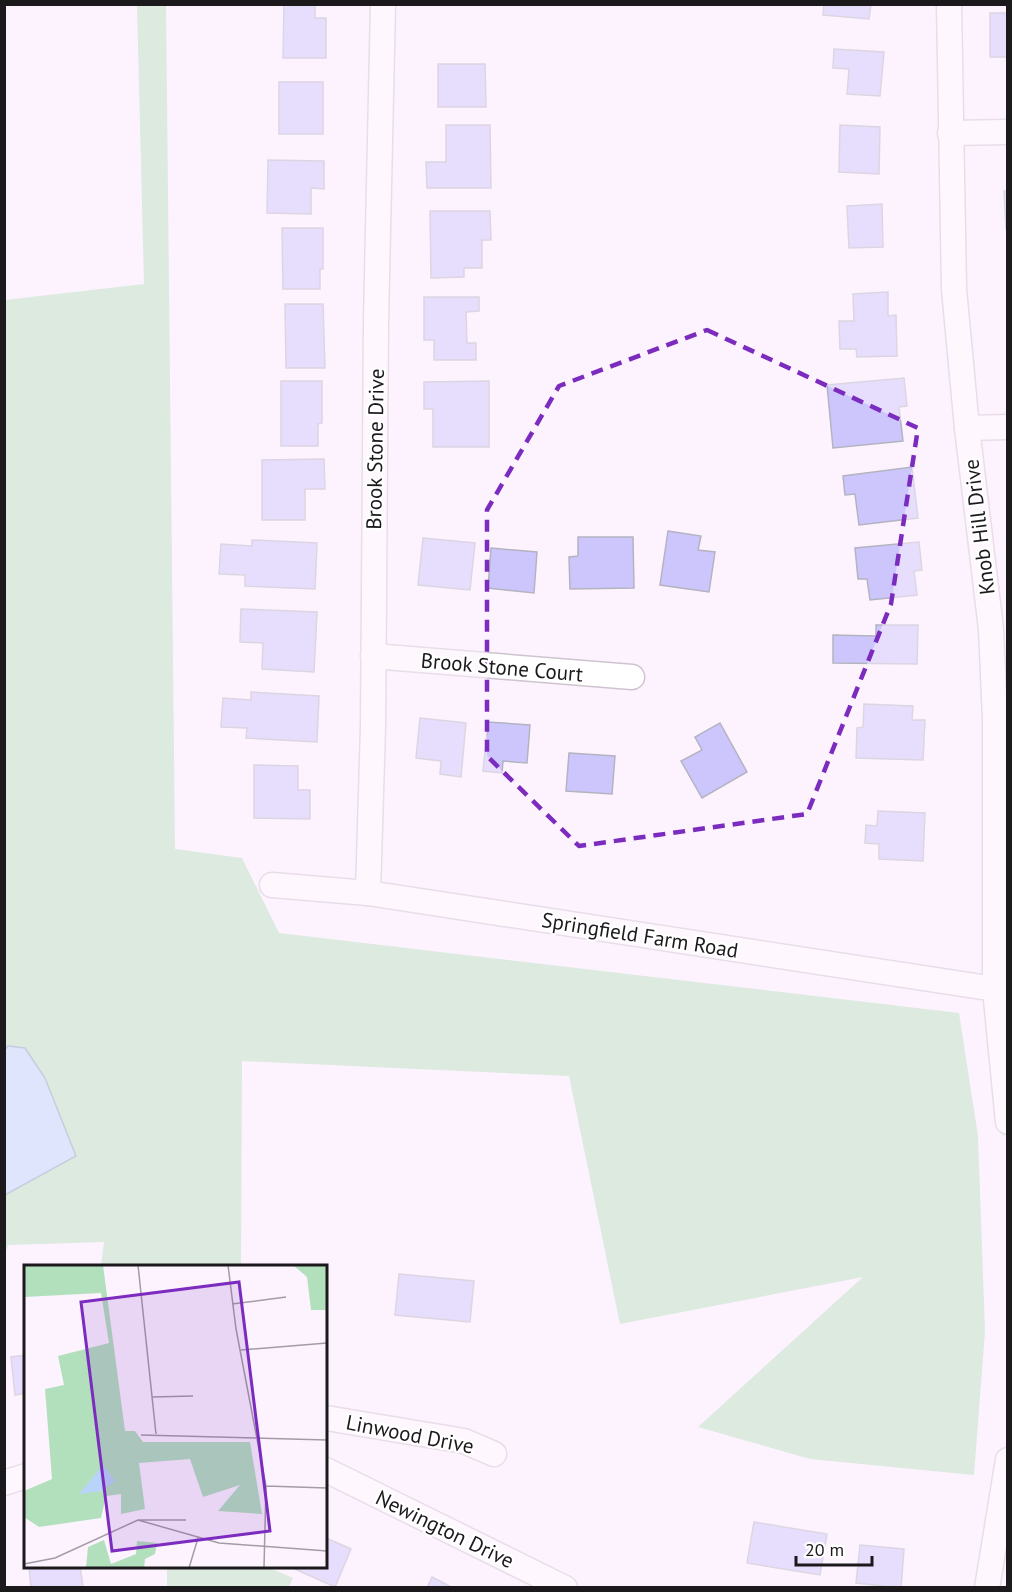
<svg xmlns="http://www.w3.org/2000/svg" width="1012" height="1592" viewBox="0 0 1012 1592" font-family="'PT Sans',sans-serif">
	<style>
		.green { fill: #b3e0bc }
		.water { fill: #b9d4fa; stroke: #8a9cb8; stroke-width: 1.5 }
		.building { fill: #ccc6fd; stroke: #b4b3c0; stroke-width: 1.5 }
		.lines { fill: none; stroke-linecap: round; stroke-linejoin: round }
		.street-casing { stroke: #cec4cf; stroke-width: 27 }
		.street { stroke: #fff; stroke-width: 24 }
		.marked { fill: none; stroke: #7b2cbf; stroke-width: 4.5; stroke-dasharray: 12 8; stroke-linejoin: round }
		.labels { text-anchor: middle; dominant-baseline: central; stroke-width: 4.5; stroke-linejoin: round; paint-order: stroke }
		.street-label { font-size: 21px; fill: #1c191d; stroke: #fff }
		.inset-road { fill: none; stroke: #a39ca4; stroke-width: 1.5 }
		.view { fill: #7b2cbf; fill-opacity: 0.15; stroke: #7b2cbf; stroke-width: 3 }
		.inset-edge { fill: none; stroke: #1c191d; stroke-width: 3 }
	</style>
	<rect width="100%" height="100%" fill="#fdf3fe"/>
	<g class="green">
		<polygon points="137,5 166,5 175,849 242,858 279,933 959,1013 978,1136 985,1331 974,1475 810,1459 698,1427 863,1277 620,1324 569,1076 242,1061 241,1266 101,1266 104,1242 8,1245 5,1255 5,300 144,284"/>
		<polygon points="167,1567 267,1567 293,1578 289,1587 167,1587"/>
	</g>
	<polygon class="water" points="8,1046 25,1048 45,1078 76,1156 5,1195 4,1051"/>
	<g class="building">
		<polygon points="284,4 315,4 315,18 326,18 326,58 283,58"/>
		<polygon points="824,4 871,4 869,19 823,15"/>
		<rect x="990" y="13" width="18" height="44"/>
		<polygon points="834,49 884,52 880,96 847,94 849,69 833,68"/>
		<polygon points="438,64 485,64 486,107 438,107"/>
		<rect x="279" y="82" width="44" height="52"/>
		<polygon points="446,125 490,125 491,188 427,188 426,162 446,162"/>
		<polygon points="840,125 880,127 879,174 839,172"/>
		<polygon points="268,160 324,161 324,189 311,188 311,214 267,213"/>
		<polygon points="1004,191 1008,191 1008,229 1006,229"/>
		<polygon points="882,204 883,247 849,248 847,206"/>
		<polygon points="430,211 490,211 491,240 482,240 482,268 464,268 464,277 431,278"/>
		<polygon points="282,228 323,228 323,269 320,269 320,289 283,289"/>
		<polygon points="888,292 888,316 896,315 897,356 857,357 856,349 840,349 839,321 854,321 853,294"/>
		<polygon points="424,297 479,297 479,311 466,312 467,343 476,343 476,360 434,360 434,340 424,340"/>
		<polygon points="285,304 323,304 325,368 286,368"/>
		<polygon points="904,378 907,406 899,407 903,441 833,448 827,385"/>
		<polygon points="281,381 322,381 322,423 318,424 318,446 281,446"/>
		<polygon points="489,381 489,447 433,447 433,409 424,409 424,382"/>
		<polygon points="324,459 325,489 305,489 305,520 262,520 262,460"/>
		<polygon points="912,467 918,518 859,525 855,494 845,495 843,476"/>
		<polygon points="668,531 701,536 698,550 715,552 709,592 660,585"/>
		<polygon points="578,537 633,537 634,588 570,589 569,557 578,556"/>
		<polygon points="423,538 475,543 470,590 418,585"/>
		<polygon points="252,540 317,543 315,589 245,586 245,575 219,574 221,544 252,546"/>
		<polygon points="919,542 922,570 914,571 917,595 870,600 867,579 858,579 855,548"/>
		<polygon points="491,548 537,552 534,593 488,588"/>
		<polygon points="241,609 317,612 314,672 262,669 263,643 240,642"/>
		<polygon points="876,625 918,625 917,664 833,663 833,635 876,636"/>
		<polygon points="251,692 319,696 317,742 246,738 247,728 221,727 223,698 251,700"/>
		<polygon points="864,704 913,706 912,720 925,720 923,760 856,758 857,728 863,727"/>
		<polygon points="420,718 466,723 461,777 440,774 441,761 416,758"/>
		<polygon points="488,722 530,725 527,763 503,761 502,773 483,771"/>
		<polygon points="720,723 747,772 702,798 681,761 702,750 695,737"/>
		<polygon points="569,753 615,756 612,794 566,791"/>
		<polygon points="254,765 298,766 298,790 310,790 310,819 254,818"/>
		<polygon points="878,811 925,813 923,861 879,859 879,844 865,843 866,825 877,826"/>
		<polygon points="399,1274 474,1281 470,1322 395,1315"/>
		<polygon points="26,1355 26,1393 15,1395 11,1357"/>
		<polygon points="754,1522 827,1534 820,1575 747,1563"/>
		<polygon points="326,1538 351,1549 335,1587 295,1569 296,1566 326,1566"/>
		<polygon points="860,1545 904,1549 901,1588 856,1583"/>
		<polygon points="29,1566 80,1566 83,1587 31,1588"/>
		<polygon points="432,1577 453,1588 427,1588"/>
	</g>
	<g class="lines">
		<g class="street-casing">
			<g id="street">
				<polyline points="949,4 954,289 967,428 991,629 995,719 995,989 1008,1122"/>
				<polyline points="950,133 1008,132"/>
				<polyline points="967,428 1008,427"/>
				<polyline points="373,656 632,677"/>
				<polyline points="272,885 368,893 1008,991"/>
				<polyline points="368,893 373,727 376,322 383,4"/>
				<polyline points="326,1418 464,1441 494,1454"/>
				<polyline points="326,1470 565,1588"/>
				<polyline points="4,1483 26,1476"/>
				<polyline points="987,1588 1008,1460"/>
			</g>
		</g>
		<use href="#street" class="street"/>
	</g>
	<path d="M0 0H1012V1592H0ZM707 330 918 428 891 604 807 814 579 846 487 756V510L559 386Z" fill="#fdf3fe" fill-opacity=".55" fill-rule="evenodd"/>
	<path class="marked" d="M707 330 918 428 891 604 807 814 579 846 487 756V510L559 386Z"/>
	<g class="labels">
		<g class="street-label">
			<text transform="translate(375 449) rotate(-89)">Brook Stone Drive</text>
			<text transform="translate(979 527) rotate(-97)">Knob Hill Drive</text>
			<text transform="translate(502 667) rotate(5)">Brook Stone Court</text>
			<text transform="translate(640 935) rotate(9)">Springfield Farm Road</text>
			<text transform="translate(410 1434) rotate(11)">Linwood Drive</text>
			<text transform="translate(445 1529) rotate(26)">Newington Drive</text>
		</g>
	</g>
	<g transform="translate(24 1265)">
		<rect width="303" height="303" fill="#fdf3fe"/>
		<path d="M0 0H79L101 166H111L119 177H226L238 249 194 246 216 220 179 232 166 194 115 198 121 244 97 249V229L82 231 77 253 15 262 0 252V226L28 214 21 124 40 120 34 91 85 78 77 28 0 32ZM269 0H303V45H287L283 12ZM80 275 87 299 112 289 113 276 133 278 131 289 121 294 120 303H62L64 282Z" fill="#b3e0bc"/>
		<path d="M79 200 91 216 77 226 55 229Z" fill="#b9d4fa"/>
		<path class="inset-road" d="M114 0 132 169M204 0 212 64 242 221 240 303M208 39 262 32M217 85 303 78M128 132 169 131M117 170 303 175M242 221 303 223M114 255 195 278 303 286M0 299 31 293 114 255H162M165 303 174 273"/>
		<path class="view" d="M215 17 246 266 88 286 57 37Z"/>
		<rect width="303" height="303" class="inset-edge"/>
	</g>
	<rect width="1012" height="1592" fill="none" stroke="#1c191d" stroke-width="12"/>
	<path d="M796 1556v9h76v-9" fill="none" stroke="#1c191d" stroke-width="3"/>
	<text x="805" y="1556" font-size="18" fill="#1c191d" stroke="#ffffff" stroke-width="4.5" paint-order="stroke">20 m</text>
</svg>
